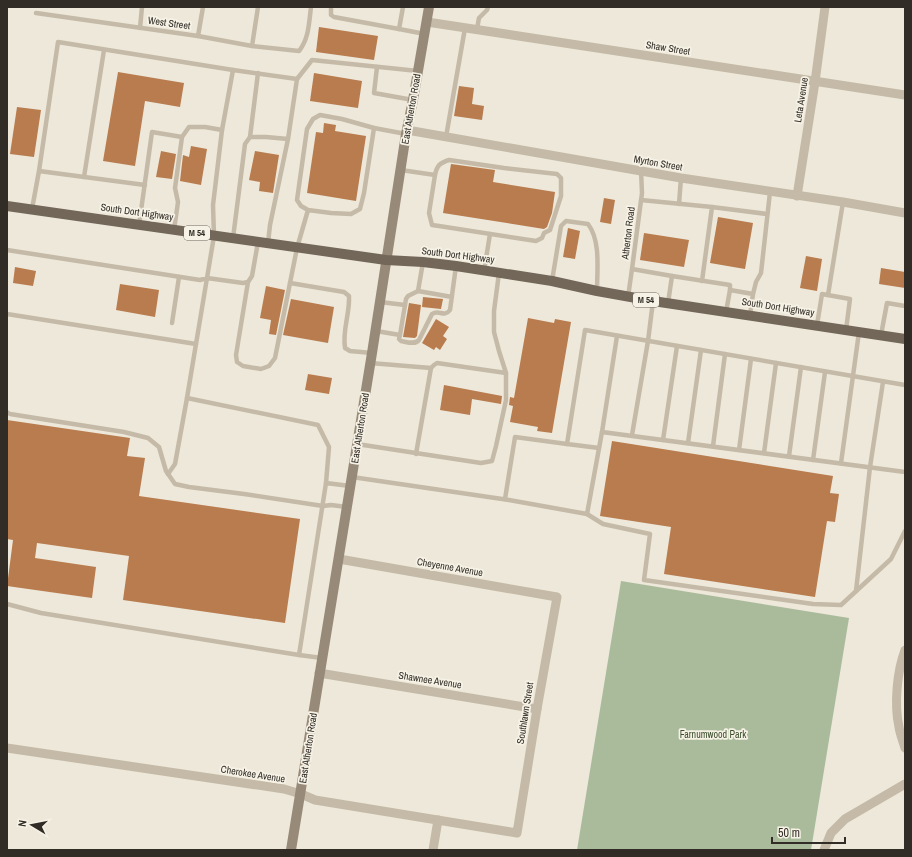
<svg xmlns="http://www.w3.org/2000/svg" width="912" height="857" viewBox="0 0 912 857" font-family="'Archivo Narrow',sans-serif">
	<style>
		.green { fill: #aabb9c }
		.building { fill: #b87c4e }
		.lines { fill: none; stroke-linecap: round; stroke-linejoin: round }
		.lane { stroke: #c4baa7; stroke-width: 4.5 }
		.street { stroke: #c4baa7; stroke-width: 9 }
		.secondary { stroke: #988a79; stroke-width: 10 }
		.primary { stroke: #726759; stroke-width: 10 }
		.labels { text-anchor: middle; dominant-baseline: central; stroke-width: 3.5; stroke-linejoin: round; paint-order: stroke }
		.shield { fill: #f6f2e5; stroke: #6d6760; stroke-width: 1 }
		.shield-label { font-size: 9px; font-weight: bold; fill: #322c27 }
		.street-label { font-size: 10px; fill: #322c27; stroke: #f6f2e5 }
		.park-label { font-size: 10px; fill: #3b4d2d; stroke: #f6f2e5 }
	</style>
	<rect width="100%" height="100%" fill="#eee8da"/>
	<polygon class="green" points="621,581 849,618 811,850 577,850"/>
	<g class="building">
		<polygon points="319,27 378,36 374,60 316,52"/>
		<polygon points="118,72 184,83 180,107 145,101 135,166 103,161"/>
		<polygon points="314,73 362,81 358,108 310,101"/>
		<polygon points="459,86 474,88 472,104 484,106 482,120 454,116"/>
		<polygon points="17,107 41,110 34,157 10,154"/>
		<polygon points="324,123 336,125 335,131 366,136 356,201 307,193 316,132 323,133"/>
		<polygon points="191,146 207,149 201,185 180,181 183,155 189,157"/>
		<polygon points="161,151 176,154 172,179 156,177"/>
		<polygon points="255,151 279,155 273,193 259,191 260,182 249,180"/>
		<polygon points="451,164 495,170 493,182 555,192 552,213 547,227 544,229 443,213"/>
		<polygon points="604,198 615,200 611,224 600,222"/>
		<polygon points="718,217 753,223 745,269 710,263"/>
		<polygon points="568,228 580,231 575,259 563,257"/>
		<polygon points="644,233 689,240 684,267 640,260"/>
		<polygon points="806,256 822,259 817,291 800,288"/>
		<polygon points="15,267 36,271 33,286 13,283"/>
		<polygon points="881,268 905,272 905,288 879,284"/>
		<polygon points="120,284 159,290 155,317 116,310"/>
		<polygon points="266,286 285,290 276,335 269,334 271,320 260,318"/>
		<polygon points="423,297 443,299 441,309 422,307"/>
		<polygon points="291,299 334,307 328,343 283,335"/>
		<polygon points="409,303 421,305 417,336 415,338 403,337"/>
		<polygon points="528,318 554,323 555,319 571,322 552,433 537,431 538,427 510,422 513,406 509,405 510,397 514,398"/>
		<polygon points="436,319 449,327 443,336 447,339 440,350 436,347 434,350 422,343"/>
		<polygon points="308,374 332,378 329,394 305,390"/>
		<polygon points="444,385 502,396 501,404 472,399 470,415 440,410"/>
		<polygon points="7,420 130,438 127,456 145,458 139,496 300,519 285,623 123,600 129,556 37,543 35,558 96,567 92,598 7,586 13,540 7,539"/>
		<polygon points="612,441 833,476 830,493 839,494 835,522 827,521 815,597 664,574 671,527 600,516"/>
	</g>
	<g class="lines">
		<g class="lane">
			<polyline points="331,7 331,15 334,17 399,29"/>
			<polyline points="403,7 399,29 425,34"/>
			<path d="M36 13 198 36 252 46 299 51C309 39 309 22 311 7"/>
			<polyline points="140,28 142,7"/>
			<polyline points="477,29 479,18 487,10 488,7"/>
			<polyline points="198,36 203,7"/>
			<polyline points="252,46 258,7"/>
			<polyline points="377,67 374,93 413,100"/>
			<polyline points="374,128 406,134"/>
			<polyline points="222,130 233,70"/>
			<polyline points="250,137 266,137 288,139"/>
			<polyline points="446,137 465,28"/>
			<path d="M401 170 435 175 429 213 432 225 439 226 536 241 542 238 544 233 550 230 561 196V178L557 174 504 168 449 160C440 163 437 165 435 175"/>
			<polyline points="39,171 145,185"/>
			<polyline points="84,177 104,50"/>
			<polyline points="641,200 712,207 702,281"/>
			<polyline points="679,204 681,178"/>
			<polyline points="712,207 767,214"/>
			<polyline points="32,209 39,171 58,42 233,70 297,79 312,60 418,71"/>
			<polyline points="139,225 152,132 182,137"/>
			<polyline points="233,238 245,144 250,137 258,73"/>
			<polyline points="268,243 270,225 288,139 297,79"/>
			<polyline points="7,250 200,280 207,278 214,236 213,205 222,130 205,127 189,127 182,137 175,188 178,202 174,230"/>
			<polyline points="632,269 672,276"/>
			<polyline points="484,271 490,234"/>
			<path d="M552 281 561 226 566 221 588 224C601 241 597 270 597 291"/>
			<polyline points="248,282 236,355 237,362 243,366 261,369 269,366 275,358 297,248 308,210 331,213 351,214 360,209 364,193 374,128 342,119 320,115 313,119 307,129 297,200 301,206 308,210"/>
			<path d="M290 283 344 292 349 296C350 314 342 330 345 348L350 351 372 353"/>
			<polyline points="418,291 423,262"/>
			<polyline points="753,294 756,282 761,273 770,192"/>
			<polyline points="828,295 843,202"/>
			<path d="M452 297 418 291 408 296 406 299 400 335 399 339 401 341C407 342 415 345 419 340L432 314C439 309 444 318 450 310L456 266"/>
			<polyline points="628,297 632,269 642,193 641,171"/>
			<polyline points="380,302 405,305"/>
			<polyline points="668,303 672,276 730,285 730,290"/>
			<polyline points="726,312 730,290 753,294 750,315"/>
			<polyline points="7,314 196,344"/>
			<polyline points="172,323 179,277"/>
			<polyline points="817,325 822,294 850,299 846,330"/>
			<polyline points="376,331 400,335"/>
			<polyline points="881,335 887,303 905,306"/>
			<polyline points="370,363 431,368"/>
			<polyline points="187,398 318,425 329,447 326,483"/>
			<polyline points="7,412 10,414 124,432 148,438 159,447 166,471 175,484 189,487 244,494 323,506 331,505 347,507"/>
			<polyline points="602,432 905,472"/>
			<polyline points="632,435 648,341 653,301"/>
			<polyline points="663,440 677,346"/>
			<polyline points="688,443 701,350"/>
			<polyline points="357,444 481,463 492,461 496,446 506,400 506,373 499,351 494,332 494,311 499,273"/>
			<polyline points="713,446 725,354"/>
			<polyline points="599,448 567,444 585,330 905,385"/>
			<polyline points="739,450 751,359"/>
			<polyline points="764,453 776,363"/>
			<polyline points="416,454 431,368 434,365 437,363 506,373"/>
			<polyline points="789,456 801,367"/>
			<polyline points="813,460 825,372"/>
			<polyline points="841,463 859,332"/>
			<polyline points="168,474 175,464 187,398 207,278 243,283 248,282 252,276 258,242"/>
			<polyline points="352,477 509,500 587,514 602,432 617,336"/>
			<polyline points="505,499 515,437 567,444"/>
			<polyline points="587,514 603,524 650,534 644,580 813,604 841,605 891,559 905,531"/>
			<polyline points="856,591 870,467 883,382"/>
			<polyline points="7,604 41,613 299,655 326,483 350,486"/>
			<polyline points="299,655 322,658"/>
		</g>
		<g class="street">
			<polyline points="427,22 905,95"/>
			<polyline points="407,130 681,178 843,202 905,213"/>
			<polyline points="797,196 815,82 825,7"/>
			<path d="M905 650C897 671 894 705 899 727 900 734 903 741 905 748"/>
			<polyline points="319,673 537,709"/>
			<polyline points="7,748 284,789 301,794 315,800 517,833 537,709 557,597 339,559"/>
			<polyline points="433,850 438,820"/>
			<polyline points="824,850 831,833 845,819 905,784"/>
		</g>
		<polyline class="secondary" points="291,850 372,353 406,134 413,100 429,7"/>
		<polyline class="primary" points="7,206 386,260 423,262 456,266 552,281 597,291 653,301 905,339"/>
	</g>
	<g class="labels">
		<g class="shield">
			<rect x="184" y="226" width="26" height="14" rx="3"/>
			<rect x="633" y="293" width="26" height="14" rx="3"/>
		</g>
		<g class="shield-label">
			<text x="197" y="233">M 54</text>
			<text x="646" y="300">M 54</text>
		</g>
		<g class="street-label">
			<text transform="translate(169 23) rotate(8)">West Street</text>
			<text transform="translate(668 48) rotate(9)">Shaw Street</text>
			<text transform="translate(801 100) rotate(-81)">Leta Avenue</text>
			<text transform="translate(411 109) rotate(-80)">East Atherton Road</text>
			<text transform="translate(658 163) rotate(10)">Myrton Street</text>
			<text transform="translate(137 212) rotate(8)">South Dort Highway</text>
			<text transform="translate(628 233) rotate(-83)">Atherton Road</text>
			<text transform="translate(458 255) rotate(7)">South Dort Highway</text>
			<text transform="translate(778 307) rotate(9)">South Dort Highway</text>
			<text transform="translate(360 428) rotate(-81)">East Atherton Road</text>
			<text transform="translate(450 567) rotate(10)">Cheyenne Avenue</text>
			<text transform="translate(430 680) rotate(9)">Shawnee Avenue</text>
			<text transform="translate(525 713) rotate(-81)">Southlawn Street</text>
			<text transform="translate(308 748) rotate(-81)">East Atherton Road</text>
			<text transform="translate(253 774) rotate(9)">Cherokee Avenue</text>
		</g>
		<g class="park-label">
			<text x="713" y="734">Farnumwood Park</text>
		</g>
	</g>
	<rect width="912" height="857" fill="none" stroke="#322c27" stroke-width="16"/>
	<g transform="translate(32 825) rotate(280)" stroke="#f6f2e5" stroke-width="3" paint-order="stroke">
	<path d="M0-3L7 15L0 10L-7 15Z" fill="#322c27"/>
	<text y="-6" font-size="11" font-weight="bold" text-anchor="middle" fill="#322c27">N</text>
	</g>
	<path d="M772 837v6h73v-6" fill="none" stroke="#322c27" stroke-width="2"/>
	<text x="778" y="837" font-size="12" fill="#322c27" stroke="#f6f2e5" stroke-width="3" paint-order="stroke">50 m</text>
</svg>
